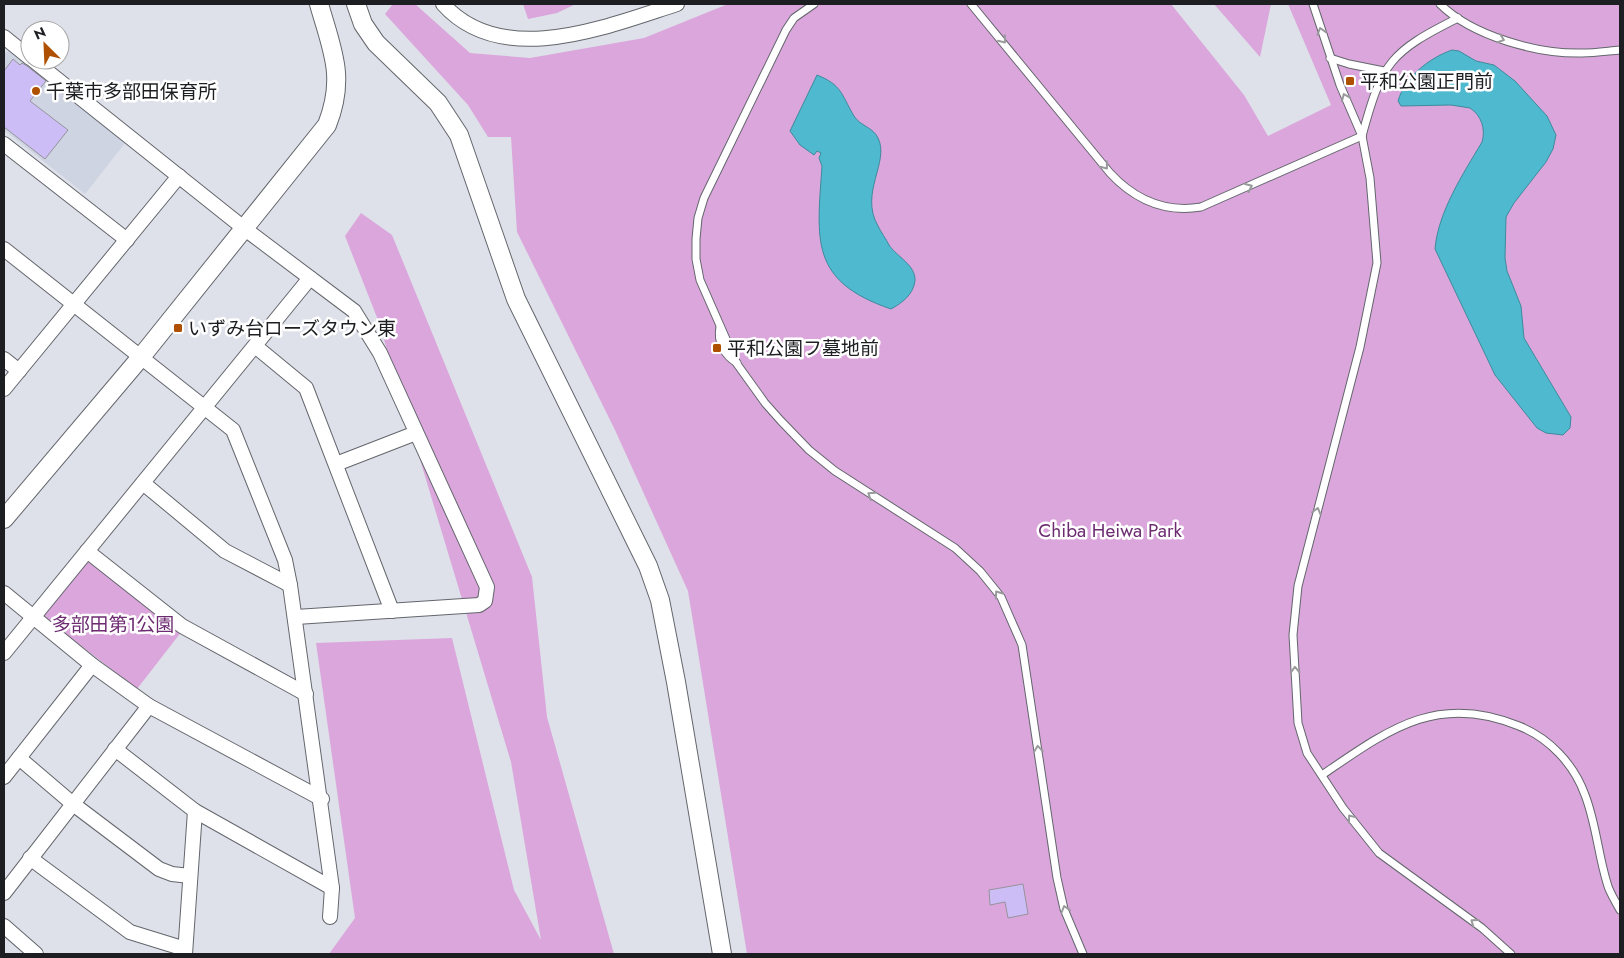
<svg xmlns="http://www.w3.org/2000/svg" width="1624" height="958" viewBox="0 0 1624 958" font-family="Jost,'Noto Sans JP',sans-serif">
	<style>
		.built { fill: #ced4e2 }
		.green { fill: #dba6dc }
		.water { fill: #4eb9cf; stroke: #3f8a9b }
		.building { fill: #cdbdf6; stroke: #95949b }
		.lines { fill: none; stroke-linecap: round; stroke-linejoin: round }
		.service-casing { stroke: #63666c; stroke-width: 9 }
		.minor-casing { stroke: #63666c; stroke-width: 16 }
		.tertiary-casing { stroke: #63666c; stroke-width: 20 }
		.service { stroke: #fff; stroke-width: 7 }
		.minor { stroke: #fff; stroke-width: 14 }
		.tertiary { stroke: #fff; stroke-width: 18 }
		.oneway { stroke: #999a9b }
		.poi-dot { fill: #ae5000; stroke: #fff; stroke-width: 2 }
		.labels { text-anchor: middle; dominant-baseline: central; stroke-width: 5; stroke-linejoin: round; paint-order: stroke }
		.poi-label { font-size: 19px; fill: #1d1e21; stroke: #fff; text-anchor: start }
		.park-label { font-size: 19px; fill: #6d2b71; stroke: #fff }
	</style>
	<rect width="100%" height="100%" fill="#dee1e9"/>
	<polygon class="built" points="13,50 129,138 85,194 4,130 4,53"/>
	<g class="green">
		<polygon points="393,4 415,4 470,53 530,58 644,38 728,4 1171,4 1244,95 1268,136 1331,105 1288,4 1620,4 1620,954 747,954 688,591 615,430 517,232 511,137 488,137 468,105 385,14"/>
		<polygon points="523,4 576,4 557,13 528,19"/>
		<polygon points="1214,4 1271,4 1260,57"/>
		<polygon points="361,213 392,235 532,577 547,717 614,954 329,954 355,918 316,643 452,638 514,890 541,940 511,762 378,320 345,236"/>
		<polygon points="86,561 91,561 182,631 137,689 45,618 44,610"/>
	</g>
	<g class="water">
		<path d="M1452 50 1459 51 1476 61 1494 65 1515 81 1547 116 1556 135 1553 149 1546 162 1514 203 1506 217 1505 258 1507 271 1521 306 1524 338 1571 417 1570 428 1563 435 1546 433 1537 428 1495 375 1435 249C1438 212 1463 174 1482 142 1486 129 1481 115 1470 108L1451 105 1401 106 1398 101C1405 77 1429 58 1452 50Z"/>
		<path d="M817 75C842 85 841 94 854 116 860 126 873 127 878 138 890 162 859 193 878 226 881 232 886 239 889 245 897 257 916 265 915 281 913 295 902 303 891 309 809 281 817 240 822 166L819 158 821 153 817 151 814 155 800 145 790 131Z"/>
	</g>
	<g class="building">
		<polygon points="13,59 20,65 22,63 27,66 46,81 30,101 68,130 45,159 4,127 4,71"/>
		<polygon points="1023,884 1028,914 1008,918 1005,902 990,905 989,890"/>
	</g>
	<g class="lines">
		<g class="service-casing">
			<g id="service">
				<polyline points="814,4 794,18 786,30 704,198 698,218 696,239 696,259 700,280 737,364 765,403 781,421 809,450 835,471 955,548 980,571 1001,597 1022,645 1057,878 1064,909 1083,954"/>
				<path d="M971 4 1110 173C1135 200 1164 213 1201 207L1362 136"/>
				<polyline points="1313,4 1340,85 1362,136 1370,178 1377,263 1360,347 1298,586 1293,635 1298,723 1307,753 1343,808 1379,853 1482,928 1511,954"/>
				<path d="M1440 4C1472 36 1537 54 1582 53 1595 53 1608 51 1620 50"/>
				<polyline points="1330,58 1349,64 1384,71"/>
				<path d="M1362 136C1382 62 1390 52 1458 18"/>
				<path d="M720 327C717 342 724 355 737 363"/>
				<path d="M1322 775C1388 730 1437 692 1519 726 1549 738 1574 764 1585 795 1596 823 1598 854 1607 883 1609 892 1616 902 1620 910"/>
			</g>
		</g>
		<g class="minor-casing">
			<g id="minor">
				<path d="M443 4C502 70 608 26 677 4"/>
				<polyline points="4,37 30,58"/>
				<polyline points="33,60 245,229 354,311 380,353 487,587 485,601 479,605 296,617"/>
				<polyline points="4,144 127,240"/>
				<polyline points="4,249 233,430 285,560 290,585 332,888 330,917"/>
				<polyline points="255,346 306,388 392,611"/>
				<polyline points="4,359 19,371"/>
				<polyline points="4,389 179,176"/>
				<polyline points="336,464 416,433"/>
				<polyline points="143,483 225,551 290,585"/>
				<polyline points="87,551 182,626 306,694"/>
				<polyline points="4,593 92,665 149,706 322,799"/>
				<polyline points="4,653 310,278"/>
				<polyline points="115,749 195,811 332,888"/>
				<polyline points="19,758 73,804 159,869 172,874 190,876"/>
				<polyline points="4,777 92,665"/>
				<polyline points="30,858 130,932 185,949"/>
				<polyline points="4,893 149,706"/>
				<polyline points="4,926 36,954"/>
				<polyline points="185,954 195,811"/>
			</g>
		</g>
		<g class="tertiary-casing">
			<g id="tertiary">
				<polyline points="356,4 363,24 376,43 438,103 459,135 516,299 648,566 660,600 676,682 722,954"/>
				<path d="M4 519 141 357 327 125C346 77 332 50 319 4"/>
			</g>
		</g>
		<use href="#service" class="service"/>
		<use href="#minor" class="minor"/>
		<use href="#tertiary" class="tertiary"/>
	</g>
	<defs><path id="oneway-chevron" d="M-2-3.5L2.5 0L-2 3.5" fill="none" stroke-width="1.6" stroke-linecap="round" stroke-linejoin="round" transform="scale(1.25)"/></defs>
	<g class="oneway">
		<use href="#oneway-chevron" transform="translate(1321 31) rotate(-107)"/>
		<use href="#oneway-chevron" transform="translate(1501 39) rotate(19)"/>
		<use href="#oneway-chevron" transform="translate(1003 40) rotate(51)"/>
		<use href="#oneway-chevron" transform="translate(1345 97) rotate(-113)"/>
		<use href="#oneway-chevron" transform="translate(1105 166) rotate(51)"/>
		<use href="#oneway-chevron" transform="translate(1249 187) rotate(-24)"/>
		<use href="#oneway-chevron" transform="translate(871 495) rotate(-147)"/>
		<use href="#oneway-chevron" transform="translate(1317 511) rotate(-75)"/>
		<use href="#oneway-chevron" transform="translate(998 594) rotate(-126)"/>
		<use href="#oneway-chevron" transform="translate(1295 670) rotate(-93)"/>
		<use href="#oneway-chevron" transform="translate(1038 749) rotate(-97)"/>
		<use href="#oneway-chevron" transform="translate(1351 818) rotate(-127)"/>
		<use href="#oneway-chevron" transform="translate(1065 909) rotate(-107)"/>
		<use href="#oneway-chevron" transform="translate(1474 922) rotate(-144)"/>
	</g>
	<g class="poi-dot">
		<rect x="1345" y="76" width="10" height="10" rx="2.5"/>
		<circle cx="36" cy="91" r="5"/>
		<rect x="173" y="323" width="10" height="10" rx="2.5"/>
		<rect x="712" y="343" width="10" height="10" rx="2.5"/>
	</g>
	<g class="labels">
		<g class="poi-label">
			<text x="1360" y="81">平和公園正門前</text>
			<text x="46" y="91">千葉市多部田保育所</text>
			<text x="188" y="328">いずみ台ローズタウン東</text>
			<text x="727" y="348">平和公園フ墓地前</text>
		</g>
		<g class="park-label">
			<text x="1110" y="530">Chiba Heiwa Park</text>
			<text x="113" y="624">多部田第1公園</text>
		</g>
	</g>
	<rect width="1624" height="958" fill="none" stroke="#1d1e21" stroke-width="10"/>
	<g transform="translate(45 45) rotate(336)"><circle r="24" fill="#ffffff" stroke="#a5a5a6"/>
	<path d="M0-4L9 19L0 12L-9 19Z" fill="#ae5000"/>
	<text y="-8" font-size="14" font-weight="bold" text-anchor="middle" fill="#1d1e21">N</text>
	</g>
</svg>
